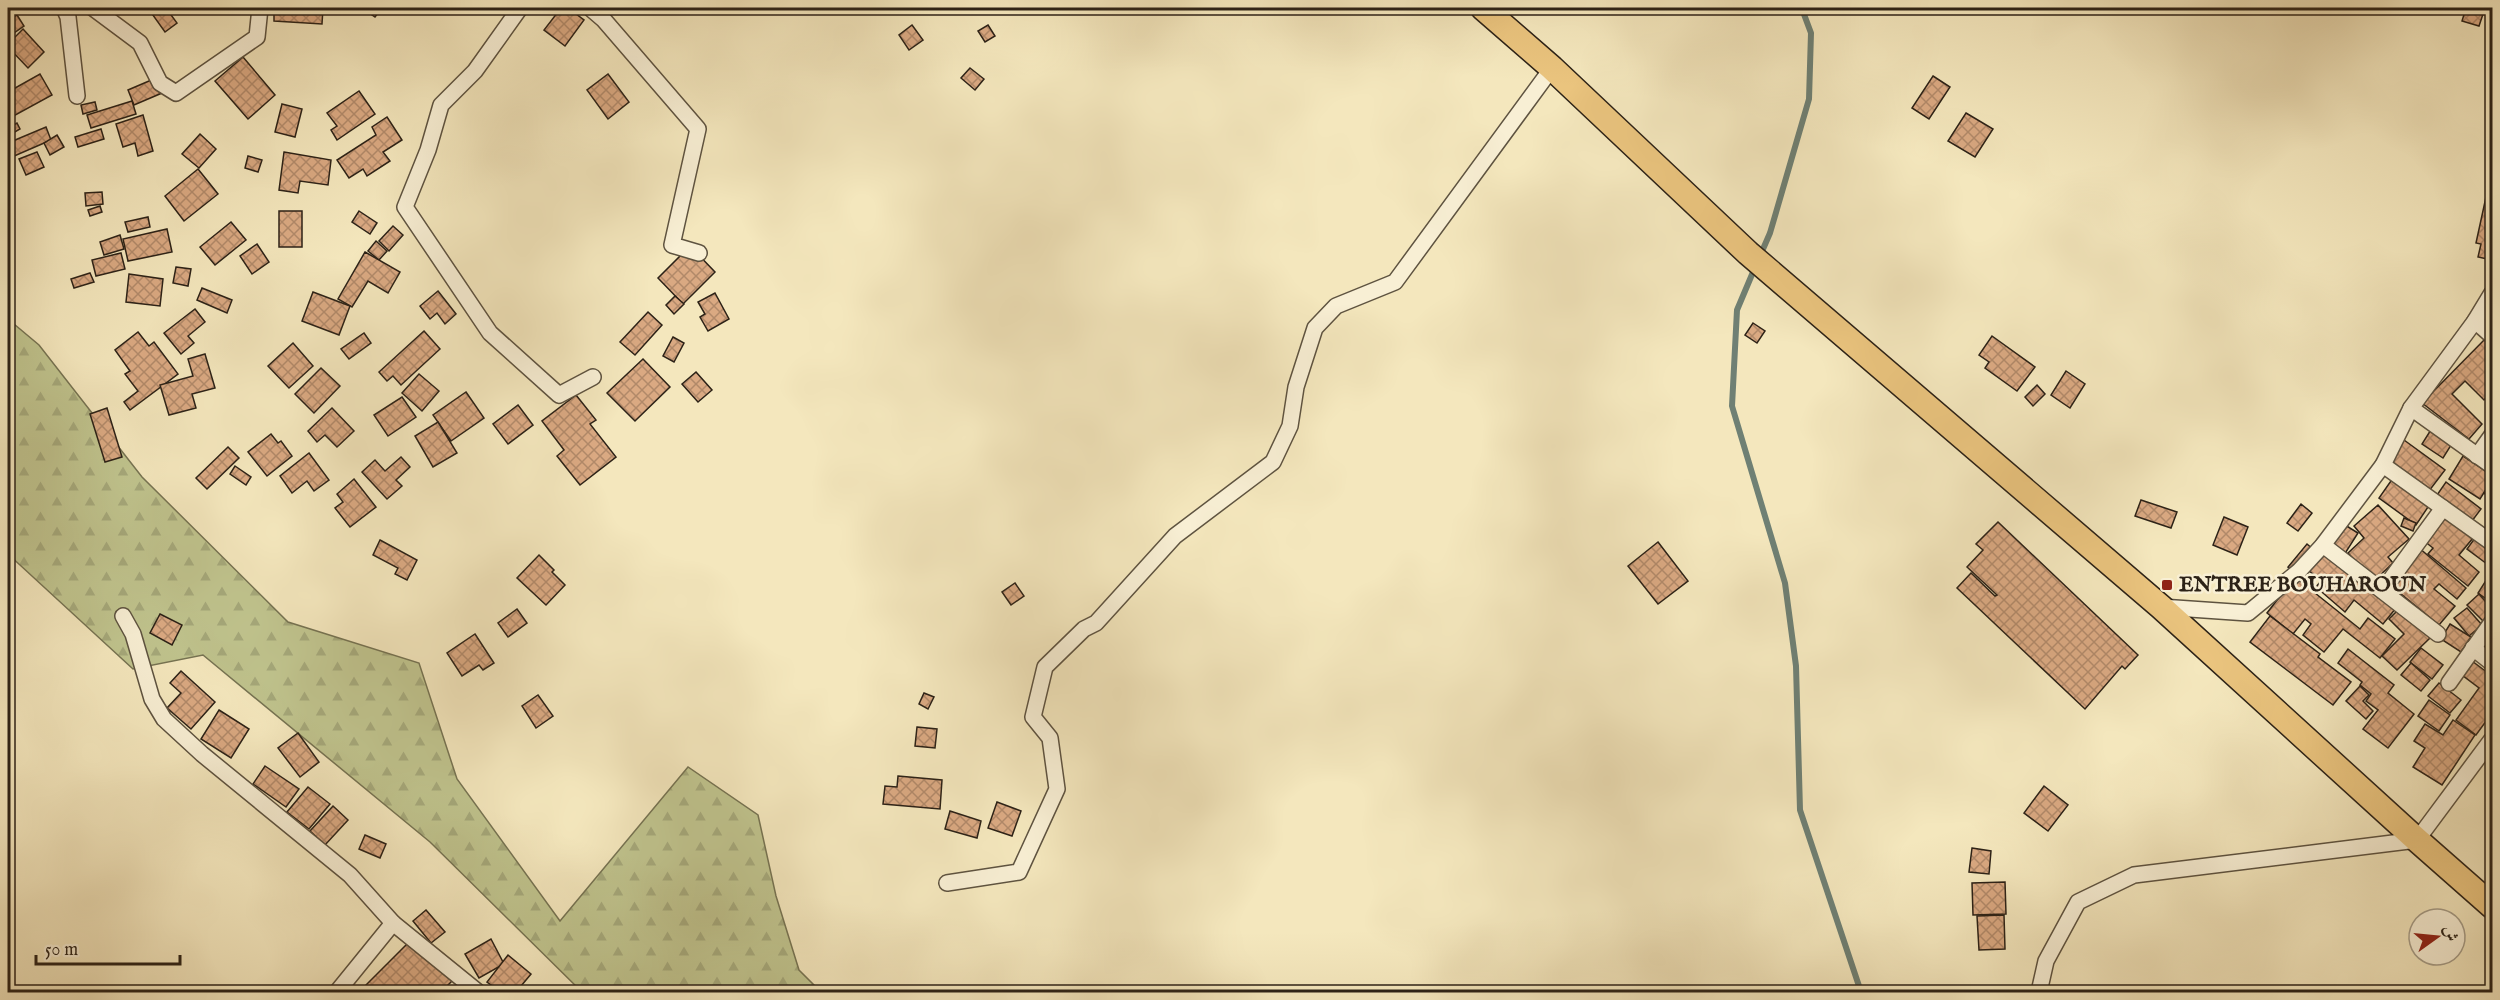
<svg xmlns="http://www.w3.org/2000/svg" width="2500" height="1000" viewBox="0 0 2500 1000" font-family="'IM FELL English',Amiri,serif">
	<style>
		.forest { fill: url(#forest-firs); stroke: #767352; stroke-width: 1.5 }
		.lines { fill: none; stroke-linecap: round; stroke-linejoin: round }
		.stream { stroke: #6f8074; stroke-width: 6 }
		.building { fill: url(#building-cross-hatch); stroke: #2c2217; stroke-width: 1.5 }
		.minor-casing { stroke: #5e5340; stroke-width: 18 }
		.primary-casing { stroke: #2c2217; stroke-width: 27 }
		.minor { stroke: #f8efd4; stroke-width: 15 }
		.primary { stroke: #eac47e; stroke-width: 24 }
		.poi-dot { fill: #8f2418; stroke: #f8efd4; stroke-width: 2 }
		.labels { text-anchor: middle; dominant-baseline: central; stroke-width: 5; stroke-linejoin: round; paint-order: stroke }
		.poi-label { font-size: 21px; font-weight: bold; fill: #2c2217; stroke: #f8efd4; text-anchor: start }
	</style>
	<defs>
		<pattern id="forest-firs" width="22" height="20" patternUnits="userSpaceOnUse" patternTransform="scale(1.5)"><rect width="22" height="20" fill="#c0c48e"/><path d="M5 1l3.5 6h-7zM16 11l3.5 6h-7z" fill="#a5a87a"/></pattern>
		<pattern id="building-cross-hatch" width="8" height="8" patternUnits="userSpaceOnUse" patternTransform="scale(1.5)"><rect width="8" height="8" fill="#daa982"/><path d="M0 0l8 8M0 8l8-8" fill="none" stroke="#b18969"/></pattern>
	</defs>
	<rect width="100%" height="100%" fill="#f4e7bd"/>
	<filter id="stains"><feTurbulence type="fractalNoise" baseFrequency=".00333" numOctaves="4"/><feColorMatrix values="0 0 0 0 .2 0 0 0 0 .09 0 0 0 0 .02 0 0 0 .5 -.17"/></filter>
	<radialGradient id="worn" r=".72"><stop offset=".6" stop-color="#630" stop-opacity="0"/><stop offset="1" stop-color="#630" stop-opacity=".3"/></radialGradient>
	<polygon class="forest" points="8,319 39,345 142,477 288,622 419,663 457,779 560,921 688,767 758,815 776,896 799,970 821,992 582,992 430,842 203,655 133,669 8,554"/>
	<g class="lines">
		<g class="stream">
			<polyline points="1760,256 1770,233 1809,99 1811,33 1802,9 1792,8"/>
			<polyline points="1756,265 1737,310 1732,406 1785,583 1796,666 1800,810 1861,992"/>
		</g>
	</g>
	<g class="building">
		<polygon points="155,8 166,8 177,23 165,32 150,11"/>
		<polygon points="274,8 323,8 322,24 274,21"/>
		<polygon points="362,8 382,8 375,17"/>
		<polygon points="561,8 568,8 584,20 565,46 544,30"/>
		<polygon points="2466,8 2484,11 2479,26 2462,21"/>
		<polygon points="17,15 24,26 8,37 8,21"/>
		<polygon points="912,25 923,40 909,50 899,35"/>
		<polygon points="988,25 995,36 985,42 978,31"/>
		<polygon points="23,29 44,52 28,68 8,47 8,44"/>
		<polygon points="243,57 275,95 248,119 215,81"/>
		<polygon points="970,68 984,79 975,90 961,78"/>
		<polygon points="40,74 52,95 8,119 8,92"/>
		<polygon points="608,74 629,102 608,119 587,90"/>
		<polygon points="1933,76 1950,87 1929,119 1912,108"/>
		<polygon points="156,78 162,93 134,105 128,90"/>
		<polygon points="359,91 375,114 337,140 331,130 337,126 327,113"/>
		<polygon points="132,101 136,114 91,128 87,115"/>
		<polygon points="95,102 97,110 83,114 81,105"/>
		<polygon points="282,104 302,109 295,137 275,132"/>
		<polygon points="1966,113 1993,129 1975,157 1948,141"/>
		<polygon points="143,115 153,151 138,156 135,143 123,147 116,124"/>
		<polygon points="387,117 402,140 383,152 390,161 367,176 363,169 349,178 337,160 376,135 372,127"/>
		<polygon points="17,123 20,129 8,136 8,128"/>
		<polygon points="46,127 51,140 12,157 8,143"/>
		<polygon points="101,129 104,139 78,147 75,137"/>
		<polygon points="200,134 216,149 199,168 182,154"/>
		<polygon points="57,135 64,147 50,155 44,143"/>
		<polygon points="37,152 44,167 26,175 19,159"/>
		<polygon points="284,152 331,160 328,185 300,181 298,193 279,190"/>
		<polygon points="248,156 262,160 258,172 245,168"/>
		<polygon points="198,169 218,194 184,221 165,196"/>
		<polygon points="102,192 103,204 86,206 85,193"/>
		<polygon points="2486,197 2492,199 2492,260 2478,257 2481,244 2476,243"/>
		<polygon points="100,206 102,212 90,216 88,210"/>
		<rect x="279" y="211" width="23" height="36"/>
		<polygon points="359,211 377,223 370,234 352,222"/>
		<polygon points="148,217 150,227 128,232 125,222"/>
		<polygon points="231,222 246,240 215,265 200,247"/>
		<polygon points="393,226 403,235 389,251 379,241"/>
		<polygon points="167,229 172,252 128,261 123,239"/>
		<polygon points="120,235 124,249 104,255 100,242"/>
		<polygon points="376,241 387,251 379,260 368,251"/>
		<polygon points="257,244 269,262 252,274 240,256"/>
		<polygon points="690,246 715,272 683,304 658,278"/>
		<polygon points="365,252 400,272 388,293 368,281 352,307 338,299"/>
		<polygon points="121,253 125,269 96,276 92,260"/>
		<polygon points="176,267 191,269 188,286 173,283"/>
		<polygon points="90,273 94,282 74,288 71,279"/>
		<polygon points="129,274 163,279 160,306 126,302"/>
		<polygon points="202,288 232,300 227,313 197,300"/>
		<polygon points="438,291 456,314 445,324 437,313 430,319 420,306"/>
		<polygon points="313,292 350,306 339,335 302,321"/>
		<polygon points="715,293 729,319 708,331 700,317 705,314 698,302"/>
		<polygon points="675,296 684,304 674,314 666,305"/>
		<polygon points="195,309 205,322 188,336 194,343 181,354 164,333"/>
		<polygon points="2492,309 2492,328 2483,321"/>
		<polygon points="648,312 662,325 635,355 620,342"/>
		<polygon points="1753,323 1765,331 1757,343 1745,335"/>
		<polygon points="424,331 440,349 401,385 393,376 387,381 379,372"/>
		<polygon points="138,332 149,346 154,342 178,374 130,410 124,402 138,391 125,374 130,371 115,350"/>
		<polygon points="364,333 371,343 349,359 341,349"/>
		<polygon points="1992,336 2035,367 2017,391 1985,368 1989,362 1979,355"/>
		<polygon points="673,337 684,343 674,362 663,356"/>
		<polygon points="2487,337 2492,342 2492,391 2484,400 2465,381 2452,394 2482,424 2469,439 2422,403"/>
		<polygon points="293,343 313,366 289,388 268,366"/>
		<polygon points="205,354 215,388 192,394 196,408 169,415 160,385 193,376 188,359"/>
		<polygon points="643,359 670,387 635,421 607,393"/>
		<polygon points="321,368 340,386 314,413 295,394"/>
		<polygon points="2066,371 2085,384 2070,408 2051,395"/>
		<polygon points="696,372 712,390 698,402 682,384"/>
		<polygon points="419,374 439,391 422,411 402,393"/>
		<polygon points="2037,385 2045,394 2033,406 2025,397"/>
		<polygon points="466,392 484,418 451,441 433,415"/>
		<polygon points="576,395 596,420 590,424 616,457 580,485 557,456 564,450 542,421"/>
		<polygon points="402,397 416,417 388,436 374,415"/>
		<polygon points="518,405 533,425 508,444 493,424"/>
		<polygon points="107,408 122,457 105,462 90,414"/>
		<polygon points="332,408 354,431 337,447 325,435 317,442 308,431"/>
		<polygon points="438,422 457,453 433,467 415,436"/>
		<polygon points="2432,428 2453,442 2443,458 2422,444"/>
		<polygon points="271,434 278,443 281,441 292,456 267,476 248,452"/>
		<polygon points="2404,440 2445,470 2429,491 2388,461"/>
		<polygon points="228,447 239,458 207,489 196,478"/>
		<polygon points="309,453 329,480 314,491 307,481 292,493 280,476"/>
		<polygon points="2463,456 2492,475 2492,480 2480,499 2449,479"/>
		<polygon points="401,457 410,467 396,480 402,486 387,499 362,472 375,460 385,471"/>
		<polygon points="235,466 251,477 246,485 230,474"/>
		<polygon points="2393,478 2430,504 2416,525 2379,498"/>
		<polygon points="354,479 376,507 350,527 335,508 343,502 337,494"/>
		<polygon points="2446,482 2481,509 2472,521 2437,495"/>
		<polygon points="2492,483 2492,500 2484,493"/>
		<polygon points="2141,500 2177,512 2171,528 2135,516"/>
		<polygon points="2301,504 2312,513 2298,531 2287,523"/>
		<polygon points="2378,505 2409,539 2388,557 2393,563 2374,581 2348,553 2364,538 2354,526"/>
		<polygon points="2445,515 2473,538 2459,555 2479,572 2468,586 2428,554 2433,548 2424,541"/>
		<polygon points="2224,517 2248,527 2237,555 2213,545"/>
		<polygon points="2404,518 2416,523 2413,531 2401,526"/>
		<polygon points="1998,522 2138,655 2125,669 2122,666 2085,709 1957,588 1971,573 1995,596 1997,595 1967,567 1983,550 1976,544"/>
		<polygon points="2345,525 2358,533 2344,555 2331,547"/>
		<polygon points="2475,538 2492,551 2492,556 2487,564 2467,549"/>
		<polygon points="380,540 417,560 407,580 395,574 398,568 373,555"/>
		<polygon points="1658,542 1688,581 1658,604 1628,566"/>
		<polygon points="2307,544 2314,550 2295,572 2288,567"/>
		<polygon points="2418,547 2466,588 2457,599 2439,584 2434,589 2455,606 2439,625 2390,585"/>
		<polygon points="2325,549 2396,608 2383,624 2354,600 2345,612 2316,587 2321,581 2308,570"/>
		<polygon points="539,555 554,570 552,572 565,585 546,605 517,578"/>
		<polygon points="2492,571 2492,603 2478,593"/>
		<polygon points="2295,577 2360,629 2368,618 2395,639 2380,658 2343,629 2324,652 2303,635 2311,624 2305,619 2293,634 2267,613"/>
		<polygon points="1015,583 1024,596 1011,605 1002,592"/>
		<polygon points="2479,594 2492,609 2492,612 2483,621 2467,605"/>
		<polygon points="2400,608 2430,638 2397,670 2382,656 2404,634 2389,619"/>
		<polygon points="2467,608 2482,625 2469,636 2454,618"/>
		<polygon points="517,609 527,623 508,637 498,623"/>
		<polygon points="160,614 182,625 172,645 150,633"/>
		<polygon points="2270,616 2320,654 2318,657 2351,682 2333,705 2250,642"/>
		<polygon points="2450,624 2471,637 2461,652 2441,639"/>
		<polygon points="475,634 494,663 483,670 479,665 462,676 447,653"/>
		<polygon points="2421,648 2443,665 2432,679 2410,662"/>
		<polygon points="2348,649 2394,685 2388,693 2414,714 2388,748 2363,729 2378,710 2366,701 2371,694 2360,685 2362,682 2338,663"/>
		<polygon points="2472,661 2492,676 2492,713 2476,735 2456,720 2479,688 2462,675"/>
		<polygon points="2411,663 2430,680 2421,691 2401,675"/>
		<polygon points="181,671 215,702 191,729 167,708 181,693 170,683"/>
		<polygon points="2439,683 2461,700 2450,713 2428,696"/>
		<polygon points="2360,686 2369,695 2363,701 2373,711 2366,719 2346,701"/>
		<polygon points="924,693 934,697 928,709 919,704"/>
		<polygon points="538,695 553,716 536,728 522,706"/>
		<polygon points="2429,700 2450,715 2439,731 2418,716"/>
		<polygon points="219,710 249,729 231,758 201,739"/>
		<polygon points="2453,720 2475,735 2442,785 2413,767 2425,748 2414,741 2425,724 2443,735"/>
		<polygon points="917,727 937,729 935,748 915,746"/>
		<polygon points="298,733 319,762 300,777 278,748"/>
		<polygon points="265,766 299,789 286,807 253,784"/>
		<polygon points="898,776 942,780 940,809 883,804 885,786 897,787"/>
		<polygon points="2044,786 2068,805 2048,831 2024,813"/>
		<polygon points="308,787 330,804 309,829 287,812"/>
		<polygon points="997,802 1021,811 1012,836 988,828"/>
		<polygon points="333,806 348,820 325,845 310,831"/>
		<polygon points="950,811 981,821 977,838 945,829"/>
		<polygon points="365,835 386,844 380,858 359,849"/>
		<polygon points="1972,848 1991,851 1989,874 1969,872"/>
		<polygon points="2005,882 2006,914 1973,915 1972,883"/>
		<polygon points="426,910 445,932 431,943 413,921"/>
		<polygon points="2004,915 2005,949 1979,950 1977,916"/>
		<polygon points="491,939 504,964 479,978 465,954"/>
		<polygon points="409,942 430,963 439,954 459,974 441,992 362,992 360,991"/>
		<polygon points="508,955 531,974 516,992 501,992 487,982"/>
	</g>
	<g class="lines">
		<g class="minor-casing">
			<g id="minor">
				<polyline points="64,8 68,17 77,96"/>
				<polyline points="93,8 140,43 160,83 176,93 257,37 260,8"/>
				<polyline points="520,8 475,71 441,105 428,150 405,207 490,333 559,395 593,377"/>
				<polyline points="590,8 604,20 698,129 672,245 699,253"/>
				<polyline points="2475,321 2492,336"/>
				<polyline points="2411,408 2492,466"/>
				<polyline points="2477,456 2492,435"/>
				<polyline points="2383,465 2492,543"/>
				<polyline points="2323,545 2438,634"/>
				<polyline points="2383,590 2443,508"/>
				<polyline points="2161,607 2248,613 2299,571 2323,545 2383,465 2411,408 2475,321 2492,293"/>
				<polyline points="123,616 133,634 152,699 164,719 202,754 350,875 393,923 337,992"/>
				<polyline points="2473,648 2492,663"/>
				<polyline points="2449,683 2492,622"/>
				<polyline points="947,883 1019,872 1057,789 1050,738 1033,717 1045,667 1084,629 1096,623 1175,536 1273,462 1290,426 1296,387 1315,328 1336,306 1395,282 1552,68"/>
				<polyline points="393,923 478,992"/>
				<polyline points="2039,992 2046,961 2078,902 2134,875 2417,840 2492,739"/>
			</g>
		</g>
		<g class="primary-casing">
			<polyline id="primary" points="1483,8 1552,68 1748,253 2161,607 2417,840 2492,906"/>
		</g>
		<use href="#minor" class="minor"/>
		<use href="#primary" class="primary"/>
	</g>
	<rect class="poi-dot" x="2161" y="579" width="12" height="12" rx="3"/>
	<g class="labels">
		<g class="poi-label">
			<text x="2179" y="585">ENTREE BOUHAROUN</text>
		</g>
	</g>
	<rect width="2500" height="1000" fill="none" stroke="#f4e7bd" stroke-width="30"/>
	<rect x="9" y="9" width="2482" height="982" fill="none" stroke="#2c2217" stroke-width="3"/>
	<rect x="15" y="15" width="2470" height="970" fill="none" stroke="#2c2217" stroke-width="1.5"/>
	<g transform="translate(2437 937) rotate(75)"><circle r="28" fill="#f8efd4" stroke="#a69d88" stroke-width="1.5"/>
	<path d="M0-4.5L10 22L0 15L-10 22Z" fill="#8f2418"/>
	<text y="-9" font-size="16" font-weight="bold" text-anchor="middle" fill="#2c2217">ش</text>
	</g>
	<path d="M36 955v9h144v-9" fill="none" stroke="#2c2217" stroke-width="3"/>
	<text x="45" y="955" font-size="18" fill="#2c2217" stroke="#f8efd4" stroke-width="4.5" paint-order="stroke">50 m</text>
	<rect width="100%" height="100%" filter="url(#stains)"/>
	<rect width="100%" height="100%" fill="url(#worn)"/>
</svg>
